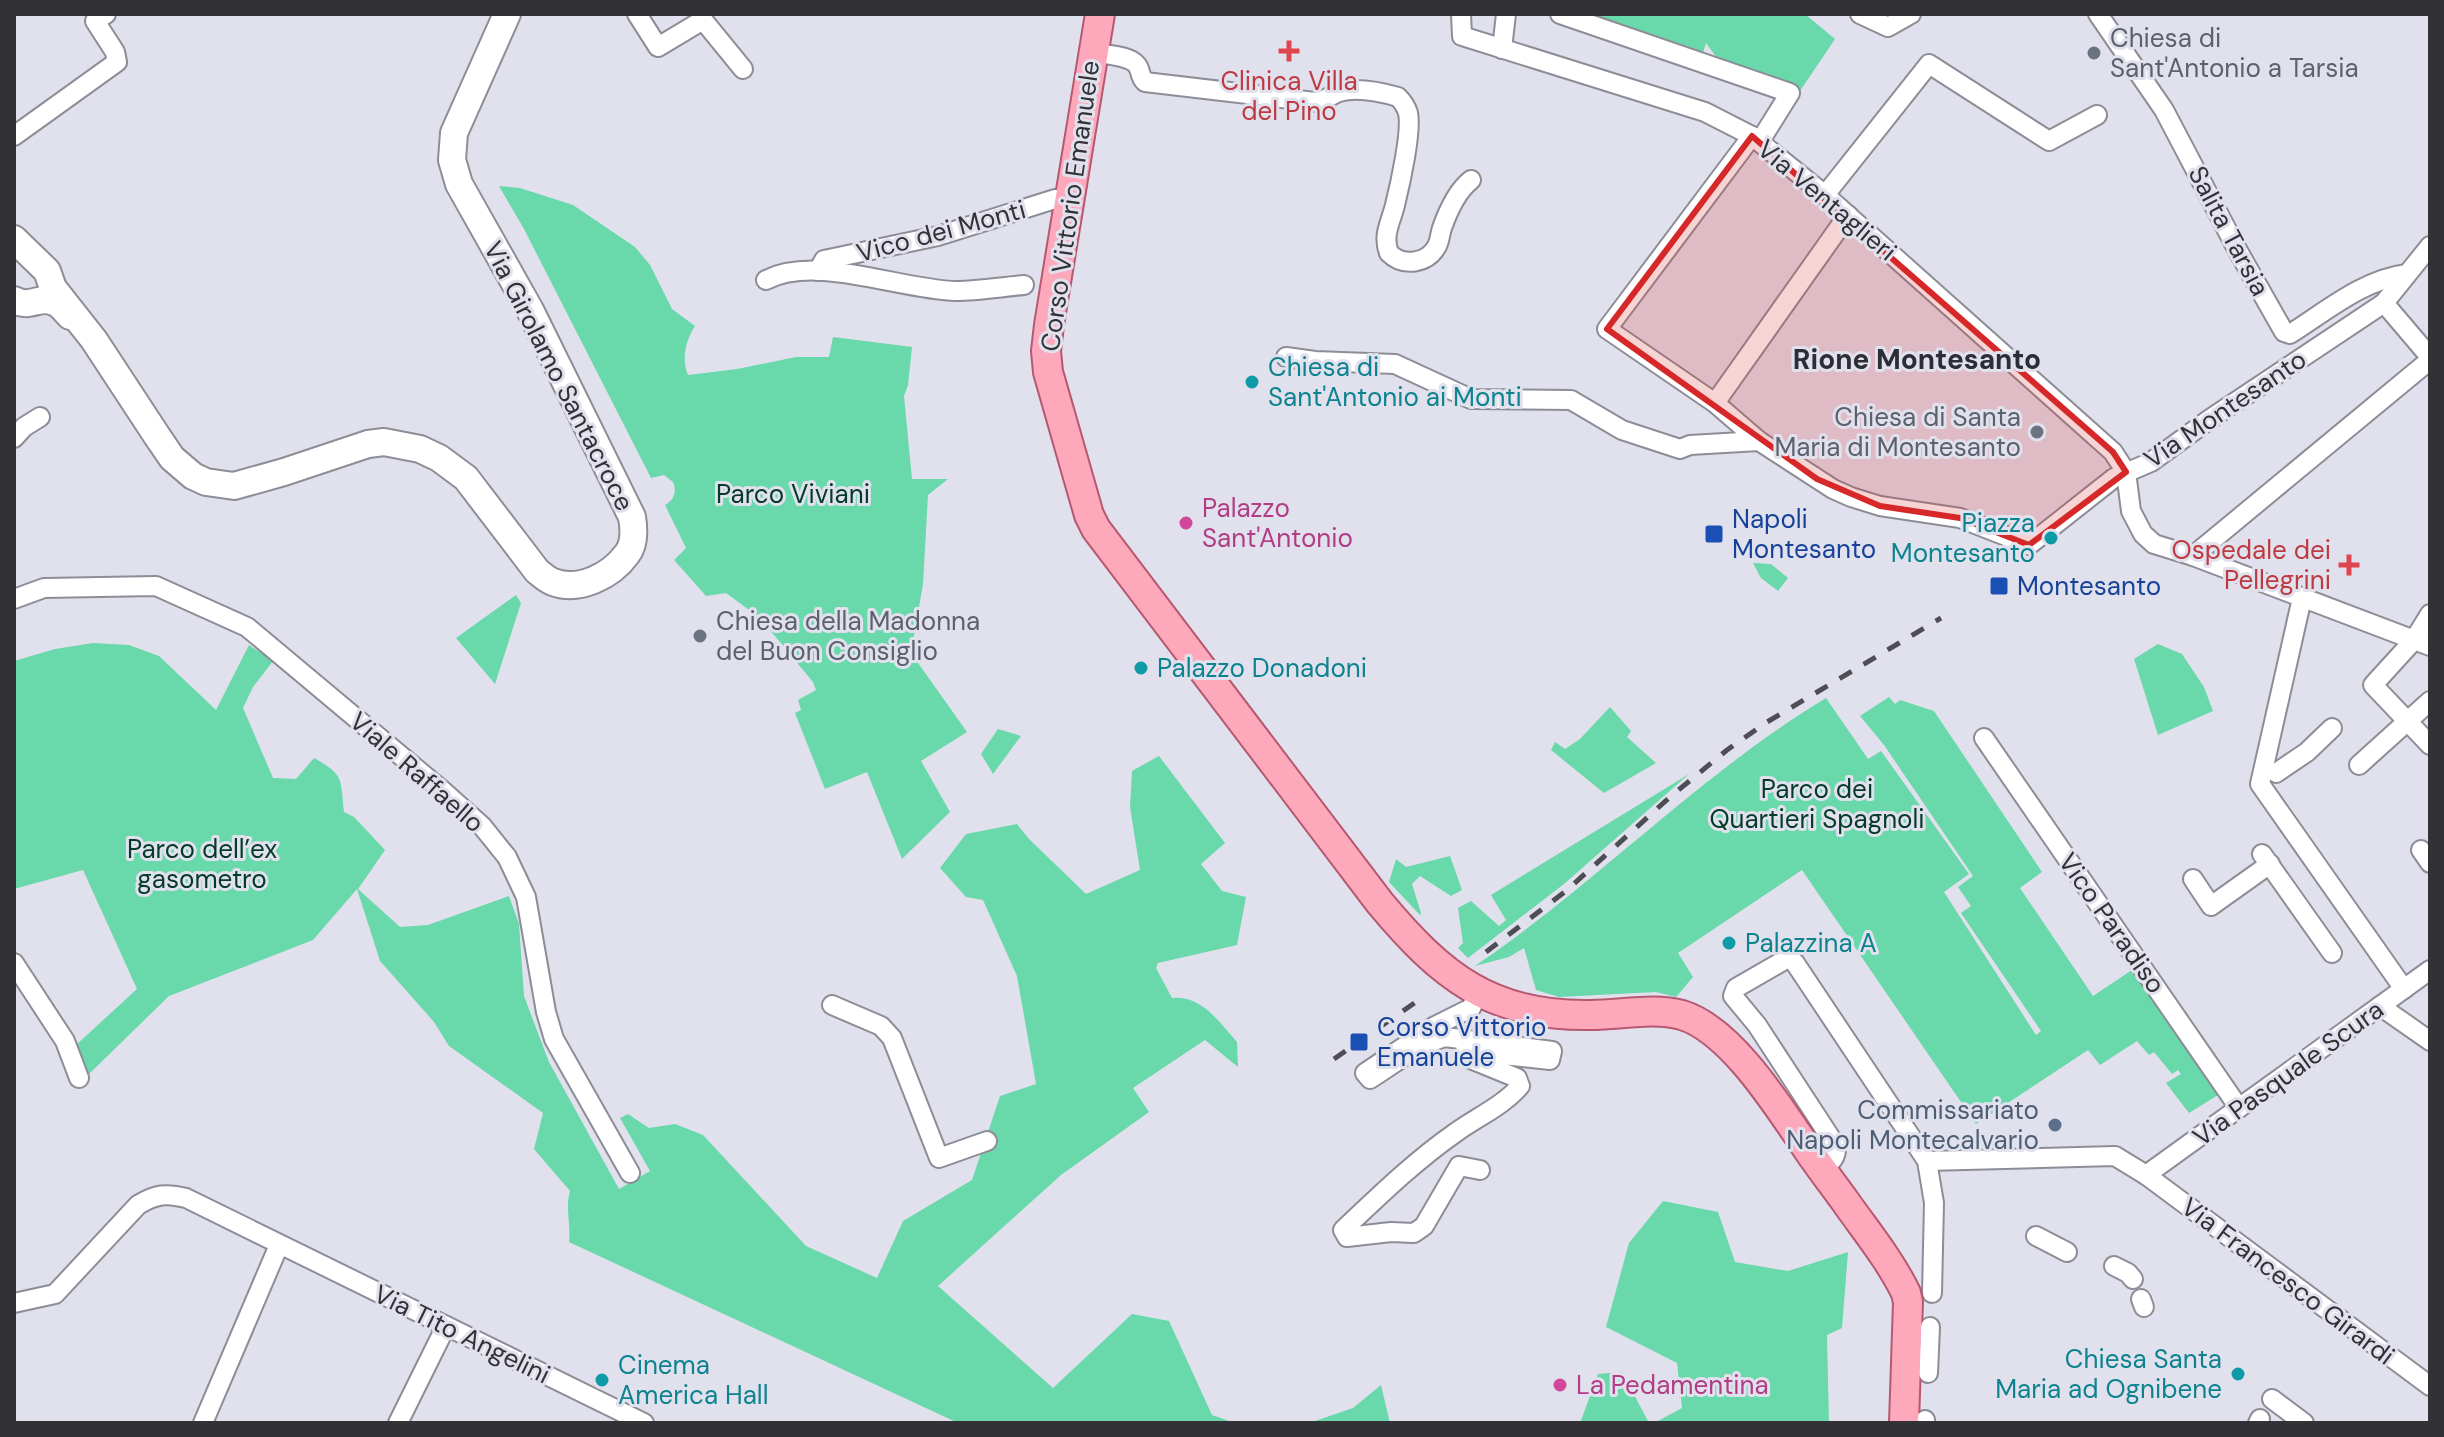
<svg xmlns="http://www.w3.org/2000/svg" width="2444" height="1437" viewBox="0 0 2444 1437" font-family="'DM Sans',sans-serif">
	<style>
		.green { fill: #69d8aa }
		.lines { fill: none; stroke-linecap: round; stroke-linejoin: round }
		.street-casing { stroke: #8c8d97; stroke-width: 22 }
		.secondary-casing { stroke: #8c8d97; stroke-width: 30 }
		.primary-casing { stroke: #b65970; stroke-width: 32 }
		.street { stroke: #fff; stroke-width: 18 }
		.secondary { stroke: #fff; stroke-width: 26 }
		.primary { stroke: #fea8bc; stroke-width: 28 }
		.rail { stroke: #4d4d53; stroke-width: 5; stroke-dasharray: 14 14; stroke-linecap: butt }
		.marked { fill: #d62828; fill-opacity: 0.2; stroke: #d62828; stroke-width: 6; stroke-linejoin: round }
		.health-dot { fill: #e0444e; stroke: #e1e1ed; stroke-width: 3 }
		.worship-dot { fill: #6b7280; stroke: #e1e1ed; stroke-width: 3 }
		.culture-dot { fill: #0f9aa8; stroke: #e1e1ed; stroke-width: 3 }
		.hotel-dot { fill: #d1479c; stroke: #e1e1ed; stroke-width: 3 }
		.transit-dot { fill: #1a4fb4; stroke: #e1e1ed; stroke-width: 3 }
		.service-dot { fill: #5c6f8a; stroke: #e1e1ed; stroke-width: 3 }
		.labels { text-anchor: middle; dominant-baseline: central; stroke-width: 6; stroke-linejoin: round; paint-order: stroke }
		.worship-label { font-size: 26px; fill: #5b616d; stroke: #e1e1ed; text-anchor: start }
		.health-label { font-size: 26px; fill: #be3a42; stroke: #e1e1ed }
		.street-label { font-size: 26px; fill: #313136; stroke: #e1e1ed }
		.culture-label { font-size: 26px; fill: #0d838f; stroke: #e1e1ed; text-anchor: start }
		.park-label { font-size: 26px; fill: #043b28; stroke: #e1e1ed }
		.hotel-label { font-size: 26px; fill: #b23c85; stroke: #e1e1ed; text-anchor: start }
		.transit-label { font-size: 26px; fill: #164399; stroke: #e1e1ed; text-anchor: start }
		.service-label { font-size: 26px; fill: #4e5e75; stroke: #e1e1ed; text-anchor: end }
		.neighbourhood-label { font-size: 28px; font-weight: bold; fill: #2d2d35; stroke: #e1e1ed }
	</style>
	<rect width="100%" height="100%" fill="#e1e1ed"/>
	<g class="green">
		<polygon points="1587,14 1805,14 1835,39 1800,91 1767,77 1768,75 1717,58 1706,43 1703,53"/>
		<path d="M499 186 520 188 573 205 635 247 650 265 672 309 695 326C686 340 681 358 688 375L737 369 796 357H829L833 337 912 347 908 385 904 396 912 479H948L928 495 923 584 911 653 967 732 921 761 950 812 902 859 867 772 825 789 795 713 801 710 798 700 816 690 813 682 760 618 726 593 706 596 674 560 686 548 665 505C674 500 677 492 673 482L664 475 651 478 524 229Z"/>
		<polygon points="1753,563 1771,564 1788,578 1778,591 1761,578"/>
		<polygon points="516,595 521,603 495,684 456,638"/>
		<path d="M93 643 129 645 159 656 216 710 249 645 273 661 253 687 243 708 273 778 296 779 314 758C345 775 340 779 344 812L354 817 385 850 358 889 400 927 428 925 509 896 519 924 524 996 533 1020 549 1062 619 1189 650 1171 620 1118 628 1114 649 1128 675 1124 703 1135 806 1246 877 1278 903 1221 972 1180 1000 1096 1036 1084 1017 976 983 900 966 897 940 868 966 834 1017 824 1029 839 1086 894 1140 870 1130 807 1132 771 1159 756 1225 843 1201 864 1222 891 1246 897 1237 945 1158 963 1156 968 1172 998C1202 995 1219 1022 1237 1042L1238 1067 1205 1040 1133 1088 1149 1112 1061 1175 938 1286 1053 1388 1132 1314 1169 1321 1212 1415 1235 1423H958L569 1242C571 1224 565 1208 570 1191L534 1149 543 1113 449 1046 434 1022 380 961 357 889 313 940 169 996 89 1074 76 1045 137 989 83 870 14 889V661L55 649Z"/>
		<polygon points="2158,644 2182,654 2204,687 2213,711 2158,735 2134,659"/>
		<path d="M1889 697 1895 704 1900 700 1934 711 2042 872 2020 888 2093 996 2132 970 2218 1095 2189 1113 2166 1083 2181 1074 2178 1070 2172 1074 2154 1052 2149 1055 2137 1041 2100 1065 2088 1050 1976 1124 1802 870 1678 953 1693 977 1676 997 1656 992 1559 997 1536 990 1524 948 1509 957 1475 966C1597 883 1700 774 1826 698L1868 759 1881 751 1969 874 1944 892 2036 1035 2041 1031 1961 913 1971 906 1958 887 1973 876 1884 745 1860 716Z"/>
		<polygon points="1610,707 1631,731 1627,737 1656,763 1604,793 1551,750 1555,742 1565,749 1580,739"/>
		<polygon points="998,729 1021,736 993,774 981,754"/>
		<polygon points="1689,774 1564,884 1468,958 1458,948 1463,943 1458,908 1471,901 1499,926 1506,920 1491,895"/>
		<polygon points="1450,856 1462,890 1451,896 1420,876 1412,884 1421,913 1420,915 1389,882 1396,859 1406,867"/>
		<polygon points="1663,1201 1718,1212 1735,1262 1788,1271 1848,1252 1842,1328 1827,1335 1829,1423 1654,1423 1682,1408 1677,1363 1606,1327 1629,1243"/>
		<polygon points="1622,1372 1649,1423 1580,1423 1598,1374"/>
		<polygon points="1381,1385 1390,1423 1309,1423 1353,1408"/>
	</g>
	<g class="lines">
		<g class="street-casing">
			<g id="street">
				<polyline points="637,14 658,47 703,20 743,69"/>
				<polyline points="1461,14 1462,36 1705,112 1752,136 1825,195 2113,452 2126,472 2131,511 2143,534 2154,544 2193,556 2430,646"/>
				<polyline points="1560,14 1790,93 1760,141"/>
				<polyline points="1860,14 1888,27 1911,14"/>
				<path d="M2098 14 2164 110 2238 251 2284 332 2290 334C2325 312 2364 279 2407 274"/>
				<polyline points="1502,49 1506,14"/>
				<path d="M1093 52C1105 55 1129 55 1137 65 1142 72 1139 76 1145 82L1315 102C1325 102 1330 95 1339 92 1357 87 1381 92 1398 97 1403 102 1406 106 1408 113 1412 131 1400 185 1395 205 1391 222 1382 235 1389 253 1403 267 1427 264 1437 246 1440 240 1440 234 1442 228 1448 211 1457 191 1471 180"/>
				<polyline points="14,136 117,62 115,52 95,21 106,14"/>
				<polyline points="1752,136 1607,329 1715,403 1759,441 1833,489 1851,497 1880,506 1960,518 2029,545 2114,478 2151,462 2210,419 2384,303 2430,246"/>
				<polyline points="1825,195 1929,64 2049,141 2097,115"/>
				<polyline points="818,271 824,260 938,236 1055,199 1070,201"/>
				<path d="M766 280C816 254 901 290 956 291 978 291 1001 287 1024 285"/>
				<polyline points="2384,303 2430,357"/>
				<polyline points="1286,357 1315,361 1395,364 1471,399 1571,400 1622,430 1680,449 1690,445 1759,441"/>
				<polyline points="1715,403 1848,215"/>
				<polyline points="14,438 24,427 40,417"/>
				<polyline points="2193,556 2430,360"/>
				<polyline points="2302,598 2260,784 2404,989"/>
				<polyline points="14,599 44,588 156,586 247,627 443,791 482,826 507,857 526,897 546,1012 554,1039 630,1173"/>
				<polyline points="2430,614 2414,640 2373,685 2430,745"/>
				<polyline points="1984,738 2239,1108"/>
				<polyline points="2359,765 2430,701"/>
				<polyline points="2276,773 2307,752 2332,728"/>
				<polyline points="2421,850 2430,863"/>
				<polyline points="2262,854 2332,953"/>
				<polyline points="2193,879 2211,906 2270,864"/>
				<polyline points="14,963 65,1041 79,1078"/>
				<path d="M1479 992 1471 1008 1435 1026 1365 1073 1370 1079C1394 1064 1417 1045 1445 1037L1552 1051 1550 1060 1465 1051 1468 1058 1517 1078 1520 1086C1503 1106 1477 1117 1455 1133 1415 1161 1379 1196 1343 1230L1347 1237 1391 1232 1414 1233 1424 1226 1459 1166 1480 1170"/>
				<polyline points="832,1005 881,1026 892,1038 939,1158 987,1141"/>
				<polyline points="2380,1006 2430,1041"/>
				<polyline points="1927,1161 2115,1156 2146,1175 2430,1386"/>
				<path d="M1822 1169C1831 1162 1837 1158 1836 1146L1757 1025 1733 996 1736 988 1788 958 1795 963 1927 1161 1934 1203 1932 1293"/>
				<polyline points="2146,1175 2430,970"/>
				<polyline points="2036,1236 2067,1252"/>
				<polyline points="2114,1266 2128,1273 2133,1279"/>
				<polyline points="2141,1299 2144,1307"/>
				<path d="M14 1303 55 1294 138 1205C156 1194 166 1193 186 1198L644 1423"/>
				<polyline points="1928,1373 1930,1327"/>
				<polyline points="2272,1399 2304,1423"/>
				<polyline points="203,1423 279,1245"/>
				<polyline points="398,1423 446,1326"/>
				<polyline points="1925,1423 1925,1420"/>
				<polyline points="2258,1423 2260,1419"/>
			</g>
		</g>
		<g class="secondary-casing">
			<g id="secondary">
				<path d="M14 239 47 271 53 288 94 340 157 436 172 458 193 476 206 482 234 486 284 472 368 444 384 442 420 449 439 458 466 478 537 571C542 575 547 580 553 582 579 592 611 576 627 554 635 544 634 529 632 517L530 310 459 184 452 160 454 133 507 14"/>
				<path d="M14 300C31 309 40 295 54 302 60 304 66 312 70 316"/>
			</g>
		</g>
		<g class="primary-casing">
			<path id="primary" d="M1100 14 1049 325 1046 351 1048 372 1089 515 1096 529 1380 903C1441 976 1491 1017 1591 1015 1621 1015 1653 1007 1682 1015 1731 1030 1778 1106 1806 1147 1818 1165 1832 1183 1845 1201 1866 1231 1890 1260 1906 1293L1908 1302 1904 1423"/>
		</g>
		<use href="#street" class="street"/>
		<use href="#secondary" class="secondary"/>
		<use href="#primary" class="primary"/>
		<g class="rail">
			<polyline points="1486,952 1566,891 1670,797 1727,750 1767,722 1941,618"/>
			<polyline points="1334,1059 1426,995"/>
		</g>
	</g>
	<path class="marked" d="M1752 136 2113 452 2126 472 2029 545 1960 518 1880 506 1817 479 1607 329Z"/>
	<g class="health-dot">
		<path d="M1285 39h8v8h8v8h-8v8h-8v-8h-8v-8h8z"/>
		<path d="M2345 553h8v8h8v8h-8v8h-8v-8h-8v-8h8z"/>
	</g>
	<g class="worship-dot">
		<circle cx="2094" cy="53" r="8"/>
		<circle cx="2037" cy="432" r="8"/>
		<circle cx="700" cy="636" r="8"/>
	</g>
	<g class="culture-dot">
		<circle cx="1252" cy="382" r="8"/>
		<circle cx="2051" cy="538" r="8"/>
		<circle cx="1141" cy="668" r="8"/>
		<circle cx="1729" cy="943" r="8"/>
		<circle cx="2238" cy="1374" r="8"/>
		<circle cx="602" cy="1380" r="8"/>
	</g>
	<g class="hotel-dot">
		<circle cx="1186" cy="523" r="8"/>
		<circle cx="1560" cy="1385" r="8"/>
	</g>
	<g class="transit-dot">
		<rect x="1704" y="524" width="20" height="20" rx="4"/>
		<rect x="1989" y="576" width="20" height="20" rx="4"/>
		<rect x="1349" y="1032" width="20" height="20" rx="4"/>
	</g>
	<circle class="service-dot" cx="2055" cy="1125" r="8"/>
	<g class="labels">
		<g class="worship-label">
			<text x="2110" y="38">Chiesa di<tspan x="2110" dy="30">Sant'Antonio a Tarsia</tspan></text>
			<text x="2021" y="417" text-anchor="end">Chiesa di Santa<tspan x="2021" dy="30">Maria di Montesanto</tspan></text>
			<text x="716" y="621">Chiesa della Madonna<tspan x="716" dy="30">del Buon Consiglio</tspan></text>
		</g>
		<g class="health-label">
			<text x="1289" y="81">Clinica Villa<tspan x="1289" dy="30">del Pino</tspan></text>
			<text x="2331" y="550" text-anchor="end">Ospedale dei<tspan x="2331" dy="30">Pellegrini</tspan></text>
		</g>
		<g class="street-label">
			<text transform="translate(1827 200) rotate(40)">Via Ventaglieri</text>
			<text transform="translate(1070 206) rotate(-82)">Corso Vittorio Emanuele</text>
			<text transform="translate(941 231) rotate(-15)">Vico dei Monti</text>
			<text transform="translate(2229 231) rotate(62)">Salita Tarsia</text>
			<text transform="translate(559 376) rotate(63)">Via Girolamo Santacroce</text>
			<text transform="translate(2225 409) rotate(-34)">Via Montesanto</text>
			<text transform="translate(417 772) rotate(41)">Viale Raffaello</text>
			<text transform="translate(2112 923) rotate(55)">Vico Paradiso</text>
			<text transform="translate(2288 1073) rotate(-36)">Via Pasquale Scura</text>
			<text transform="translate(2288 1281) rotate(37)">Via Francesco Girardi</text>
			<text transform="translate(462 1334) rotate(26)">Via Tito Angelini</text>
		</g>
		<g class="culture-label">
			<text x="1268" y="367">Chiesa di<tspan x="1268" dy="30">Sant'Antonio ai Monti</tspan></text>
			<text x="2035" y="523" text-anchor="end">Piazza<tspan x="2035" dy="30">Montesanto</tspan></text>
			<text x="1157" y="668">Palazzo Donadoni</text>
			<text x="1745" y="943">Palazzina A</text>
			<text x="2222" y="1359" text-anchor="end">Chiesa Santa<tspan x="2222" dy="30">Maria ad Ognibene</tspan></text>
			<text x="618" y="1365">Cinema<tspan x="618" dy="30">America Hall</tspan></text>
		</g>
		<g class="park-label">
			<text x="793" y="494">Parco Viviani</text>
			<text x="1817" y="789">Parco dei<tspan x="1817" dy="30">Quartieri Spagnoli</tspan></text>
			<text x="202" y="849">Parco dell’ex<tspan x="202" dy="30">gasometro</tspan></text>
		</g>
		<g class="hotel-label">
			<text x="1202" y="508">Palazzo<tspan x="1202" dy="30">Sant'Antonio</tspan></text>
			<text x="1576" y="1385">La Pedamentina</text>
		</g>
		<g class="transit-label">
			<text x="1732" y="519">Napoli<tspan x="1732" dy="30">Montesanto</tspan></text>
			<text x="2017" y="586">Montesanto</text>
			<text x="1377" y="1027">Corso Vittorio<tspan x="1377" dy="30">Emanuele</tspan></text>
		</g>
		<g class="service-label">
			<text x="2039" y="1110">Commissariato<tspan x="2039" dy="30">Napoli Montecalvario</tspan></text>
		</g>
		<g class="neighbourhood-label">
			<text x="1917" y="359">Rione Montesanto</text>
		</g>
	</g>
	<rect width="2444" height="1437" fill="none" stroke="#313136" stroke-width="32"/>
</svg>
